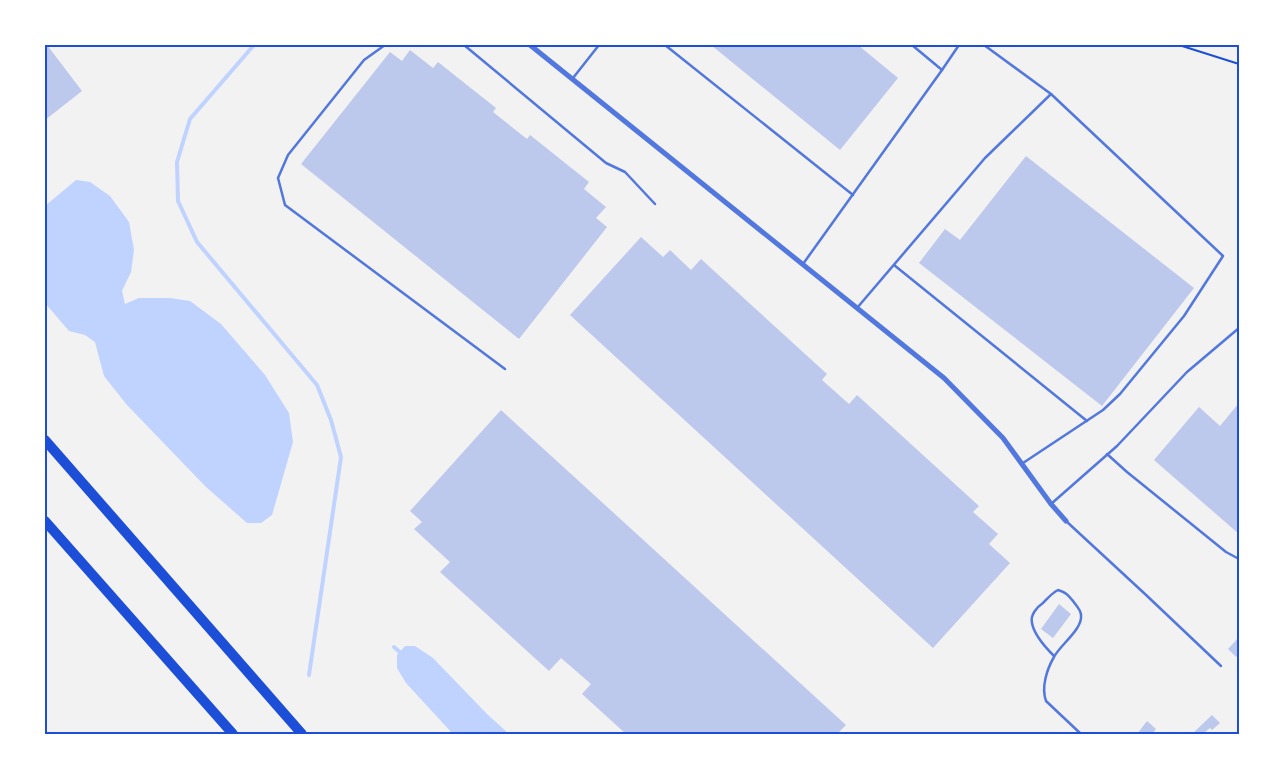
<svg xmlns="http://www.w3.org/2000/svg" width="1284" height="779" viewBox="0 0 1284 779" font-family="'PT Sans Narrow',sans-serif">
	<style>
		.water { fill: #bfd3fe }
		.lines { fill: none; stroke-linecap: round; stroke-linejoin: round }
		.stream { stroke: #bfd3fe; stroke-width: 4 }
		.building { fill: #bdc9ec }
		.path { stroke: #1d4ed8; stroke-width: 2 }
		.service { stroke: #5277de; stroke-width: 2.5 }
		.minor { stroke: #5277de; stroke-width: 5 }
		.motorway { stroke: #1d4ed8; stroke-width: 10 }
		.neatline { fill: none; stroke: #1d4ed8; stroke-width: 2 }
	</style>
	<rect width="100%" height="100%" fill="#f2f2f2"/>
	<g class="water">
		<polygon points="76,180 90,182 110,196 129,222 134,250 131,272 122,291 125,304 139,298 170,298 190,301 221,324 265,375 289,413 293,442 272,515 261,523 247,523 205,486 127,405 104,376 95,342 85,335 69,331 45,303 45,206"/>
		<polygon points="405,646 415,646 433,658 487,714 509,734 453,734 406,683 397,668 397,655"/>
	</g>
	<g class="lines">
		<g class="stream">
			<polyline points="254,45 190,119 177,162 178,201 197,242 317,385 331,420 341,457 309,675"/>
			<polyline points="394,647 402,654"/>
		</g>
	</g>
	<g class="building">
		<polygon points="45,45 47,45 82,91 45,120"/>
		<polygon points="711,45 858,45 898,78 840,150"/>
		<polygon points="410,50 433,68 438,62 496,108 493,112 527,139 530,135 589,182 584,189 606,207 596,218 607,227 519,339 301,164 390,52 402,61"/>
		<polygon points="1026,156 1194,288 1102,406 919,263 945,229 960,240"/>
		<polygon points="641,237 663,257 670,250 691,270 701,259 827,374 822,380 849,404 857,395 979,506 973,512 998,534 989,544 1010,563 933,648 570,315"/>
		<polygon points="1239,403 1239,534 1154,460 1199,407 1220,426"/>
		<polygon points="501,410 846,725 837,734 626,734 582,694 591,684 561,658 549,671 440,572 450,562 414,529 422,522 410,511"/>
		<polygon points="1059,604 1071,614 1053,638 1041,629"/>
		<polygon points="1239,637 1239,654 1236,657 1228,649"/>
		<polygon points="1212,715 1220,723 1212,730 1210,728 1205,732 1207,734 1192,734"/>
		<polygon points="1147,721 1156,729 1152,734 1137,734"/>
	</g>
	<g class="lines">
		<polyline class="path" points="1179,45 1239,64"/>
		<g class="service">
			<polyline points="385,45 364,60 288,155 278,178 285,205 505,369"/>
			<polyline points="464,45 606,163 625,172 655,204"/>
			<polyline points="665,45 853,195"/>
			<polyline points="984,45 1051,94"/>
			<polyline points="942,70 959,45"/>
			<polyline points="573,78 599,45"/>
			<polyline points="803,264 942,70 912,45"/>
			<polyline points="894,265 1087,421"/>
			<polyline points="857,308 985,158 1051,94 1223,256 1184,316 1120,394 1103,410 1023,463"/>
			<polyline points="1107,454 1127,472 1226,552 1239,559"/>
			<polyline points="1051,504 1117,446 1187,372 1239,328"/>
			<polyline points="1066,521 1145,594 1221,666"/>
			<path d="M1054 656C1046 648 1034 635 1032 623 1030 615 1037 607 1043 603 1048 598 1052 593 1058 590 1067 593 1068 595 1073 601 1076 605 1081 610 1081 615 1083 629 1060 645 1054 657 1047 669 1041 687 1046 701L1081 734"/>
		</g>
		<polyline class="minor" points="530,45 944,378 1003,438 1051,504 1066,521"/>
		<g class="motorway">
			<polyline points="45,440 302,734"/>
			<polyline points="45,521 233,734"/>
		</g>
	</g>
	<rect width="1284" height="779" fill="none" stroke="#ffffff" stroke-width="92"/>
	<rect x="46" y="46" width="1192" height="687" class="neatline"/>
</svg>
